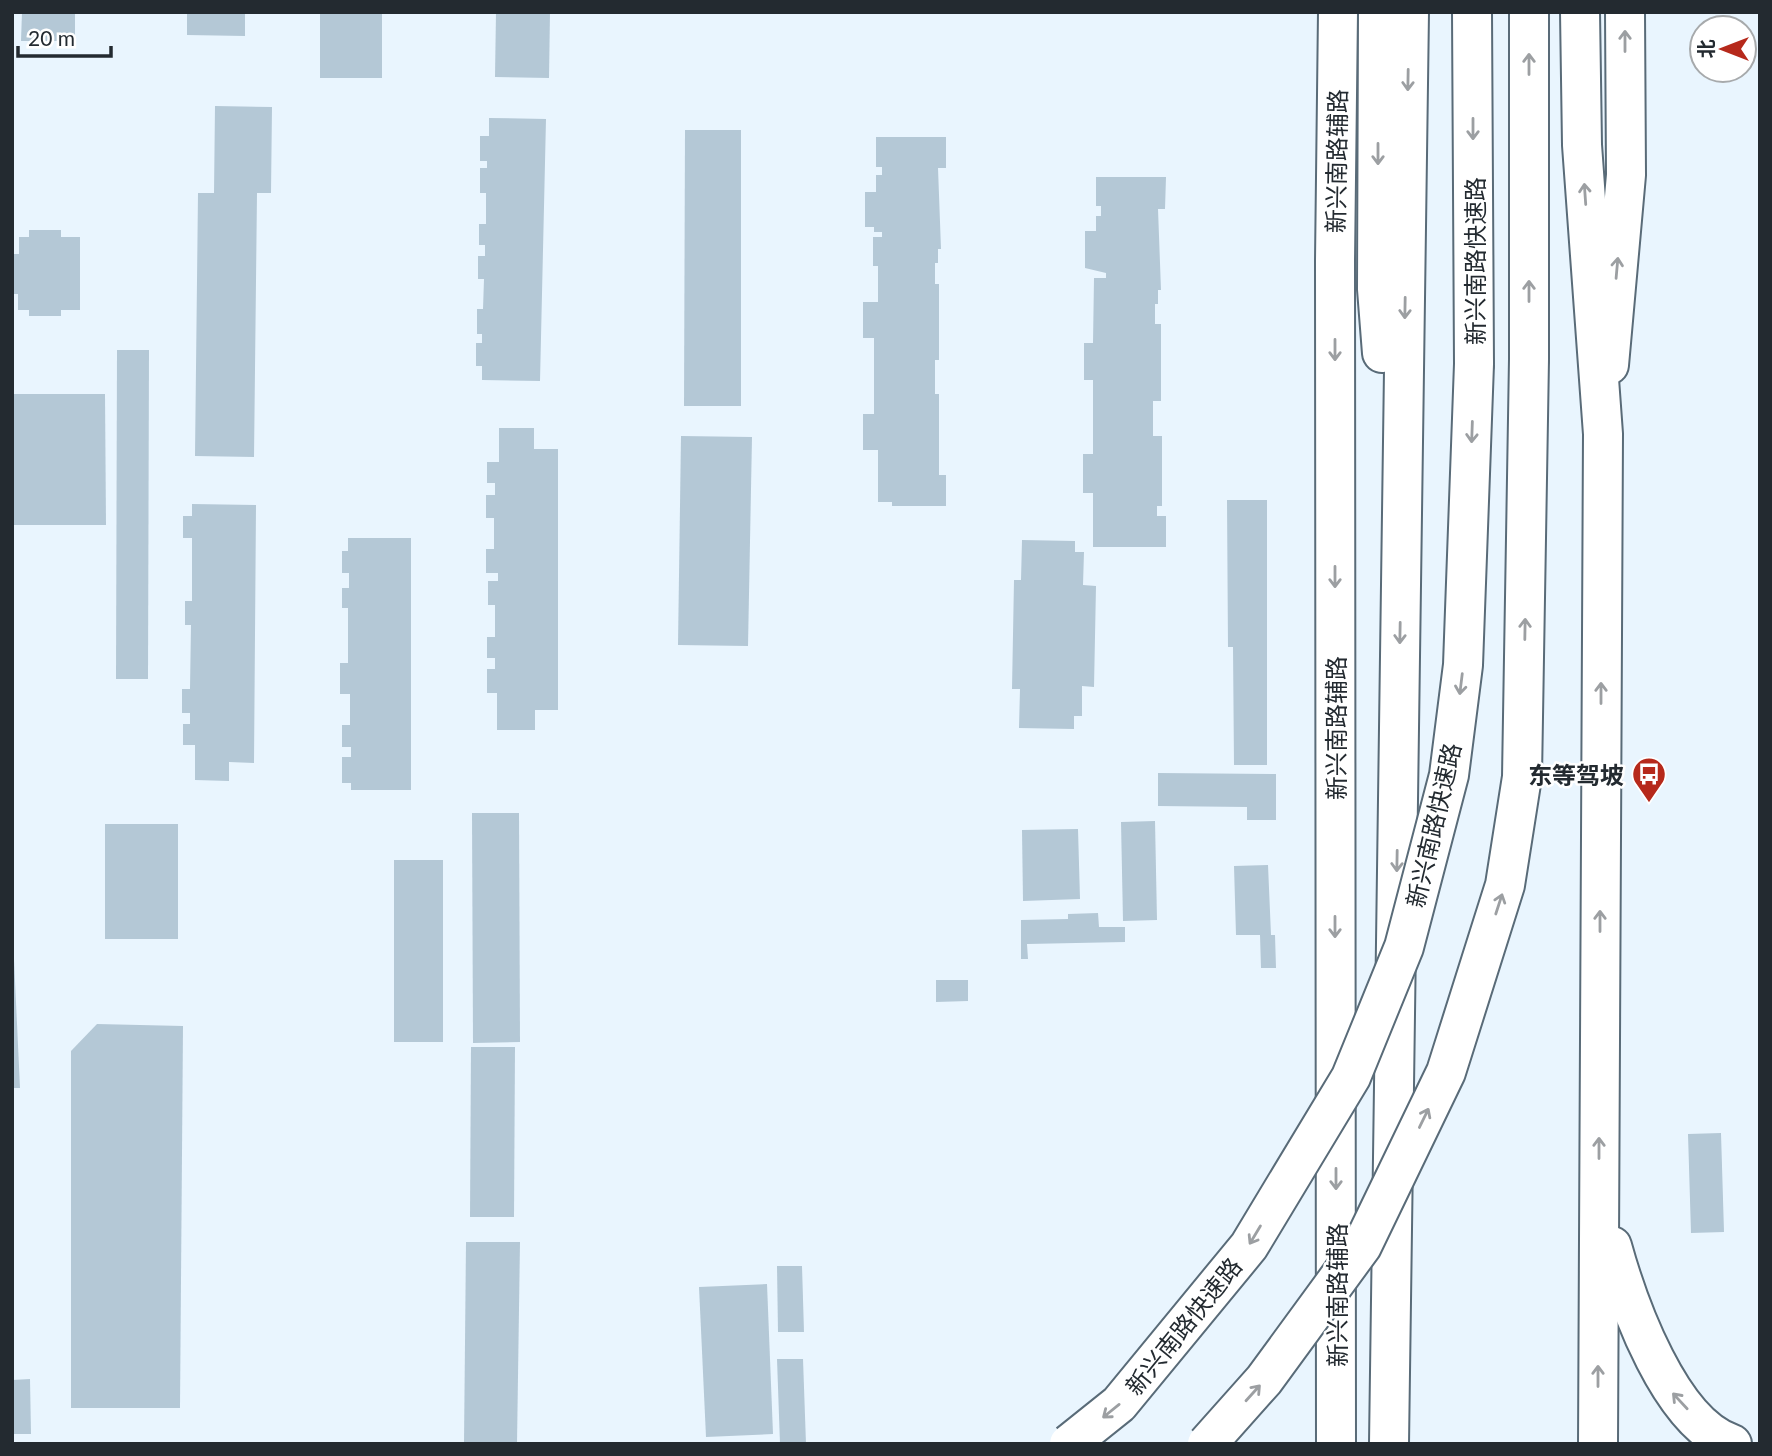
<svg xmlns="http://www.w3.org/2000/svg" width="1772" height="1456" viewBox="0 0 1772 1456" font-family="Lato,'Noto Sans SC',sans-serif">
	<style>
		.building { fill: #b4c8d6 }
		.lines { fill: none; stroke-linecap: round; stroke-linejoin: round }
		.minor-casing { stroke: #596b78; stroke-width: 42 }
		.major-casing { stroke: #596b78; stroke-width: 42 }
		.highway-casing { stroke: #596b78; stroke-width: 42 }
		.minor { stroke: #fff; stroke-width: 38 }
		.major { stroke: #fff; stroke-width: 38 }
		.highway { stroke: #fff; stroke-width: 38 }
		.highway-bridge-casing { stroke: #596b78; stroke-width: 42; stroke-linecap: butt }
		.highway-bridge { stroke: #fff; stroke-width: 38 }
		.oneway { stroke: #9c9fa2 }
		.labels { text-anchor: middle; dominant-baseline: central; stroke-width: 5; stroke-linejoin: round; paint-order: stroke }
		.street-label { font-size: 24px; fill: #232a30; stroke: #fff }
		.poi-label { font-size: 24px; font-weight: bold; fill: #232a30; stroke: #fff; text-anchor: end }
	</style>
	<rect width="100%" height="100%" fill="#e9f5fe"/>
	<g class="building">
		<polygon points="22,12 75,12 75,41 21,41"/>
		<polygon points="187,12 245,12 245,36 187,35"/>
		<rect x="320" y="12" width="62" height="66"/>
		<polygon points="496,12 550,12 549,78 495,77"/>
		<polygon points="215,106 272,107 271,193 257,193 254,457 195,456 198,193 214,193"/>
		<polygon points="489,118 546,119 540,381 482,380 482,366 476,366 476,343 482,343 482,334 477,334 477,309 483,309 484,279 478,279 478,256 485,256 485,245 479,245 479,224 486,224 486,193 480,193 480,168 487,168 487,161 480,161 480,136 489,136"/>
		<polygon points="685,130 741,130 741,406 684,406"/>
		<polygon points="876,137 946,137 946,168 938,168 941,249 938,249 938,263 935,263 935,284 939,284 939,360 935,360 935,394 939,394 939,475 946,475 946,506 892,506 892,502 878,502 878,450 863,450 863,414 874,414 874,338 863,338 863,302 878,302 878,266 873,266 873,237 882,237 882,232 874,232 874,227 865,227 865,192 876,192 876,175 882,175 882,167 876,167"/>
		<polygon points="1096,177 1166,177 1165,209 1158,209 1161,290 1158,290 1158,304 1155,304 1155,324 1161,324 1161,401 1153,401 1153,436 1162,436 1162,506 1157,506 1157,516 1166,516 1166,547 1093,547 1093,493 1083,493 1083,454 1093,454 1093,380 1084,380 1084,343 1093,343 1094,278 1106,278 1106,273 1085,268 1085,231 1096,231 1096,216 1101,216 1101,206 1096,206"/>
		<polygon points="29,230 61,230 61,237 80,237 80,310 61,310 61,316 29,316 29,310 18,310 18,294 12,294 12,254 19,254 19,237 29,237"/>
		<polygon points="117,350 149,350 148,679 116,679"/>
		<polygon points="12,394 105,394 106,525 12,525"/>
		<polygon points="499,428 534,428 534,449 558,449 558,710 535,710 535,730 497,730 497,693 487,693 487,669 495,669 495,658 487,658 487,637 495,637 495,605 488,605 488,581 498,581 498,573 486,573 486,549 494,549 494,518 486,518 486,495 495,495 495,483 487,483 487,462 499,462"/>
		<polygon points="681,436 752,437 748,646 678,645"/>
		<polygon points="1227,500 1267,500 1267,765 1234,765 1233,647 1228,647"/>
		<polygon points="192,504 256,505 254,763 229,762 229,781 195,780 195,745 183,745 183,724 190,724 190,713 182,713 182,689 190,689 191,625 185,625 185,601 192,601 192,538 183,538 183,516 192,516"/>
		<polygon points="348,538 411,538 411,790 351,790 351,783 342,783 342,757 351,757 351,747 342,747 342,725 350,725 350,694 340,694 340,663 348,663 348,608 342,608 342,588 349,588 349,573 342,573 342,551 348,551"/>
		<polygon points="1022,540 1075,541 1075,552 1084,552 1083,585 1096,586 1094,687 1082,686 1082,716 1074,716 1074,729 1019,728 1020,689 1012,689 1014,580 1021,580"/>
		<polygon points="1158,773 1276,774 1276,820 1247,820 1247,807 1158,806"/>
		<polygon points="472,813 519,813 520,1042 473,1043"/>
		<polygon points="1155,821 1157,920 1123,921 1121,822"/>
		<rect x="105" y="824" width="73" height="115"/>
		<polygon points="1078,829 1080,899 1023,901 1022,830"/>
		<rect x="394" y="860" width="49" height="182"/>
		<polygon points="1268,865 1271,935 1275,935 1276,968 1261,968 1260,935 1236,935 1234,866"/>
		<polygon points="1098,913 1099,927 1125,927 1125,942 1027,944 1028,959 1021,959 1021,920 1068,919 1068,914"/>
		<polygon points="12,916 20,1088 12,1088"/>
		<polygon points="936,980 968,980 968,1001 936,1002"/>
		<polygon points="97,1024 183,1026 180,1408 71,1408 71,1051"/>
		<polygon points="471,1047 515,1047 514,1217 470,1217"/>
		<polygon points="1721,1133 1724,1232 1691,1233 1688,1134"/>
		<polygon points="466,1242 520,1242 517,1444 464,1444"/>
		<polygon points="777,1266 802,1266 804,1332 778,1332"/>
		<polygon points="767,1284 773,1434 706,1437 699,1287"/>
		<polygon points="777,1359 803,1359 806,1444 780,1444"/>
		<polygon points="30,1379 31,1434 12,1434 12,1380"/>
	</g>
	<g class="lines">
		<g class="minor-casing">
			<g id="minor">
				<polyline points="1609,365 1626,175 1625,12"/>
				<polyline points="1336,1444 1335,261 1338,12"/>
			</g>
		</g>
		<g class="major-casing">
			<g id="major">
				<polyline points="1378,12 1377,289 1382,353"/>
				<polyline points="1580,12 1582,145 1603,434 1598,1444"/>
				<path d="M1612 1246C1628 1304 1670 1423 1732 1444"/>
				<polyline points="1389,1444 1409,12"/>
			</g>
		</g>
		<g class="highway-casing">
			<g id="highway">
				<polyline points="1472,12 1474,364"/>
				<polyline points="1529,359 1529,12"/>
			</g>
		</g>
		<use href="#minor" class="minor"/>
		<use href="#major" class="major"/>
		<use href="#highway" class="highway"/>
		<g class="highway-bridge-casing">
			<g id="highway-bridge">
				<polyline points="1069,1444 1119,1404 1249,1246 1351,1077 1404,947 1449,775 1463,665 1474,364"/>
				<polyline points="1207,1444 1264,1380 1362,1246 1446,1072 1505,885 1522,777 1529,359"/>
			</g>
		</g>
		<use href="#highway-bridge" class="highway-bridge"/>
	</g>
	<defs><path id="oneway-shaft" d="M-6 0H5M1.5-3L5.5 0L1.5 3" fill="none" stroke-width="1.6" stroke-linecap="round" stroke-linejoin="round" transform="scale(1.75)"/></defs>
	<g class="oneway">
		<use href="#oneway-shaft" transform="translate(1625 41) rotate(-90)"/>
		<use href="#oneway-shaft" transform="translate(1529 64) rotate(-90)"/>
		<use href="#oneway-shaft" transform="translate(1408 80) rotate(91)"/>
		<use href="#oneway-shaft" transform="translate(1473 129) rotate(90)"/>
		<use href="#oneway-shaft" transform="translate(1378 154) rotate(90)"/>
		<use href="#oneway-shaft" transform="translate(1585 194) rotate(-94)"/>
		<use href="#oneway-shaft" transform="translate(1617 268) rotate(-85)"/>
		<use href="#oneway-shaft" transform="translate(1529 291) rotate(-90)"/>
		<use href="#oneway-shaft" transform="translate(1405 308) rotate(91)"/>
		<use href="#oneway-shaft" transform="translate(1335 350) rotate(90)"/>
		<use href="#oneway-shaft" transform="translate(1472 432) rotate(92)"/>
		<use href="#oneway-shaft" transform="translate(1335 577) rotate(90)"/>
		<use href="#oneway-shaft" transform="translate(1525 629) rotate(-89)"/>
		<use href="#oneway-shaft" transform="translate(1400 633) rotate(91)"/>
		<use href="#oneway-shaft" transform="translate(1461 684) rotate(97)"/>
		<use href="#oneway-shaft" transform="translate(1601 693) rotate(-90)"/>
		<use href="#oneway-shaft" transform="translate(1397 861) rotate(91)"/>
		<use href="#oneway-shaft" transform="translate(1499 904) rotate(-72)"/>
		<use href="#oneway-shaft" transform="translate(1600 921) rotate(-90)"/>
		<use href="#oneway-shaft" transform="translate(1335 927) rotate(90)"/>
		<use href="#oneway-shaft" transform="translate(1424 1118) rotate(-64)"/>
		<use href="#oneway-shaft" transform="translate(1599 1148) rotate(-90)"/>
		<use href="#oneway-shaft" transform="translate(1336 1179) rotate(90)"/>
		<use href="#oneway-shaft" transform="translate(1255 1235) rotate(121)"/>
		<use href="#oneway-shaft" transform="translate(1598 1376) rotate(-90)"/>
		<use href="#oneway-shaft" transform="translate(1253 1393) rotate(-48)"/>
		<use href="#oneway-shaft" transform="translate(1680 1401) rotate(-133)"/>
		<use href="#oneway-shaft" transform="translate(1111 1411) rotate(141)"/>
	</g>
	<defs>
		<g id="bus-pin" transform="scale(1.75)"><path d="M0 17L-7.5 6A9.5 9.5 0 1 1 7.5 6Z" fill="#b6291b" stroke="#fff"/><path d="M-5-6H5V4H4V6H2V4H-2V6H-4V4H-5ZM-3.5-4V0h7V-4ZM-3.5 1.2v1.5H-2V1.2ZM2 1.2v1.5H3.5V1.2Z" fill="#fff"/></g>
	</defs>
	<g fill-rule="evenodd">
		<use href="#bus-pin" x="1649" y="774"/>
	</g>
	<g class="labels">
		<g class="street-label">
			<text transform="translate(1336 161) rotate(-89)">新兴南路辅路</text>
			<text transform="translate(1474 261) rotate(-90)">新兴南路快速路</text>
			<text transform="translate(1335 728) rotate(-90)">新兴南路辅路</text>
			<text transform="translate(1433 825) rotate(-77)">新兴南路快速路</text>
			<text transform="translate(1336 1295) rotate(-90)">新兴南路辅路</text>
			<text transform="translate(1183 1326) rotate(-51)">新兴南路快速路</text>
		</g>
		<g class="poi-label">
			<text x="1624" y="774">东等驾坡</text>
		</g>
	</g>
	<rect width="1772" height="1456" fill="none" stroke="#232a30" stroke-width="28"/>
	<g transform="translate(1723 49) rotate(270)"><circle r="33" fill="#ffffff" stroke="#a7aaac" stroke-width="2"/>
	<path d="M0-5L12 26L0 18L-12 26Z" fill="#b6291b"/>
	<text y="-10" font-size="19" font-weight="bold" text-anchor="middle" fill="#232a30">北</text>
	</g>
	<path d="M18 46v10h93v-10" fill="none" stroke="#232a30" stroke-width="3.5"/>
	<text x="28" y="46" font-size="21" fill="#232a30" stroke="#ffffff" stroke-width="5" paint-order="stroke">20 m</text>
</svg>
